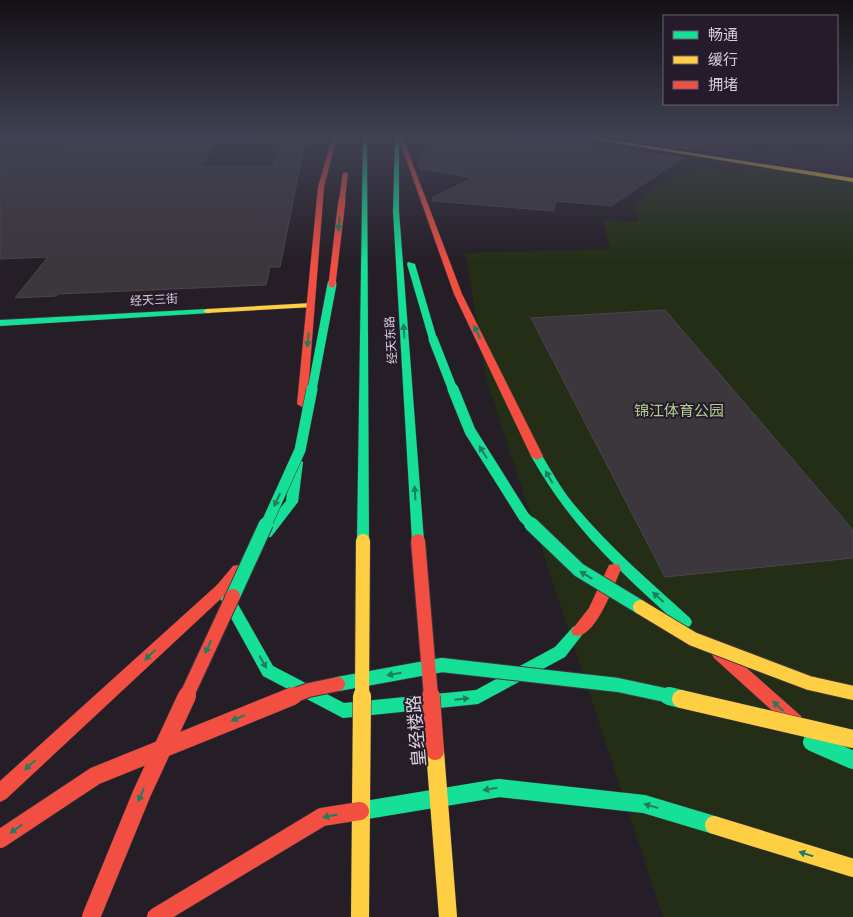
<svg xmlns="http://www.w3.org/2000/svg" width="853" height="917" viewBox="0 0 853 917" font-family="'Asap Condensed','Noto Sans SC',sans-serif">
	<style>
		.built { fill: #2f2134 }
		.green { fill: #242e17 }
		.building { fill: #3c363d; stroke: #4b454c }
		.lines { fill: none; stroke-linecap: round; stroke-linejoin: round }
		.fast-casing { stroke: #3d383e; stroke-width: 1 }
		.slow-casing { stroke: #3d383e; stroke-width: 1 }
		.jam-casing { stroke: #3d383e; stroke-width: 1 }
		.fast { fill: #16e098; fill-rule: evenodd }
		.slow { fill: #ffcf43; fill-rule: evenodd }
		.jam { fill: #f24e42; fill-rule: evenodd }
		.fast-bridge-far3-casing { stroke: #3d383e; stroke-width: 10; stroke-linecap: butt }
		.fast-bridge-far2-casing { stroke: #3d383e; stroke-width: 12; stroke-linecap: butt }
		.fast-bridge-far1-casing { stroke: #3d383e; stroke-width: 16; stroke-linecap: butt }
		.fast-bridge-casing { stroke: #3d383e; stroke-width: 19; stroke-linecap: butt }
		.slow-bridge-far1-casing { stroke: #3d383e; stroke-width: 16; stroke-linecap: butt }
		.slow-bridge-casing { stroke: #3d383e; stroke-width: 19; stroke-linecap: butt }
		.jam-bridge-far3-casing { stroke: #3d383e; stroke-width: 6; stroke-linecap: butt }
		.jam-bridge-far2-casing { stroke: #3d383e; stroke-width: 8; stroke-linecap: butt }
		.jam-bridge-far1-casing { stroke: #3d383e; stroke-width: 16; stroke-linecap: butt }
		.jam-bridge-casing { stroke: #3d383e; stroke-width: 19; stroke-linecap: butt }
		.fast-bridge-far3 { stroke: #16e098; stroke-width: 9 }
		.fast-bridge-far2 { stroke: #16e098; stroke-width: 11 }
		.fast-bridge-far1 { stroke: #16e098; stroke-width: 14 }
		.fast-bridge { stroke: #16e098; stroke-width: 18 }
		.slow-bridge-far1 { stroke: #ffcf43; stroke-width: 14 }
		.slow-bridge { stroke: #ffcf43; stroke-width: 18 }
		.jam-bridge-far3 { stroke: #f24e42; stroke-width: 5.5 }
		.jam-bridge-far2 { stroke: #f24e42; stroke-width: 7 }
		.jam-bridge-far1 { stroke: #f24e42; stroke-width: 14 }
		.jam-bridge { stroke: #f24e42; stroke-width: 18 }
		.oneway { fill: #1e7e61 }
		.labels { text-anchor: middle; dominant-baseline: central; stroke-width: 4; stroke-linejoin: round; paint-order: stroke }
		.far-street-label { font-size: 12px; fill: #d7cfda; stroke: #261b2a }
		.park-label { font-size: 15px; fill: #b3d092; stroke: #261b2a }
		.near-street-label { font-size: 18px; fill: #d7cfda; stroke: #261b2a }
	</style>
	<rect width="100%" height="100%" fill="#251e26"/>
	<polygon class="built" points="605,136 853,136 853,176 617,141"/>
	<g class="green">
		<polygon points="695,136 853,136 853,140 835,149 759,148"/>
		<path d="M746 165 853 183V917H663L487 382 465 253 610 249 603 220 639 221 635 205C647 195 661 181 676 175 696 166 720 169 741 171Z"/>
	</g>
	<g class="building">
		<polygon points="285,136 306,136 280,267 270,267 266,285 58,294 56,296 15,298 48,257 0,259 0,147 215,143 200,167 273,166"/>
		<polygon points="434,136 561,136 553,140 682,158 611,206 556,201 553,211 433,201 432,198 473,178 421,169 418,162"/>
		<polygon points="655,136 705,143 695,150 646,142"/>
		<polygon points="665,310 853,530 853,558 665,577 531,318"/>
	</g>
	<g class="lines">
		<g class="fast-casing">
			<g id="fast">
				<polygon points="363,136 367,136 369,541 368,544 358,544 357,541"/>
				<polygon points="395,136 399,136 399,211 424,541 423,544 413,544 412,541 393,211"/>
				<polygon points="408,262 415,264 437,339 436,341 430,341 429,339 407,264"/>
				<polygon points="207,309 210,309 210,313 0,326 0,320"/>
				<path d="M537 452 541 454C551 470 560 487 572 502 607 545 649 581 690 618L692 622 690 626 685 628 680 626C621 573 570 526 531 456Z"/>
				<polygon points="297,458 303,462 298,502 271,537 261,537 260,534 261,531 286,501 291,462"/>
				<polygon points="222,584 227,585 273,666 344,703 476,690 555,647 573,627 578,625 583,627 585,631 565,657 478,704 343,718 263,676 215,589 217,585"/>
			</g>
		</g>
		<g class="slow-casing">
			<g id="slow">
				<polygon points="574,136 583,136 853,178 853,182"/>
				<polygon points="311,303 314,303 314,307 207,313 203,311 207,309"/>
			</g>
		</g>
		<g class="jam-casing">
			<g id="jam">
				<polygon points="333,136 337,136 324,187 307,404 302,407 297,404 318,187"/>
				<polygon points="398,136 402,136 462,294 543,456 541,458 537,460 531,456 454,294"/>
				<path d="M614 564 619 565 621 569C614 585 594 643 573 635L571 631 589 608 609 565Z"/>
				<polygon points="238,565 243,566 245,570 227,593 6,799 0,802 0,781 217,585 233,566"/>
				<polygon points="719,647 724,648 801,716 803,721 801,726 795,729 789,726 714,658 711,653 714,648"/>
			</g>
		</g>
		<use href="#fast" class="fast"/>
		<use href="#slow" class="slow"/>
		<use href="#jam" class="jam"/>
		<g class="fast-bridge-far3-casing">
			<g id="fast-bridge-far3">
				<polyline points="433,339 453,390"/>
				<polyline points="312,390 332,284"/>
			</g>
		</g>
		<g class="fast-bridge-far2-casing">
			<g id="fast-bridge-far2">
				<polyline points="453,389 470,431 524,517 532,525"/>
				<polyline points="266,525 300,450 312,389"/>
			</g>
		</g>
		<g class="fast-bridge-far1-casing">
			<g id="fast-bridge-far1">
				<polyline points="531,524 579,570 640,607"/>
				<polyline points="233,596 266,524"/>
				<polyline points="338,684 442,665 618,685 674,697"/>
			</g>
		</g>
		<g class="fast-bridge-casing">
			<g id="fast-bridge">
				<polyline points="669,696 681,699"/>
				<polyline points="812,742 853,760"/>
				<polyline points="360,811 499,788 644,804 714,825"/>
			</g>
		</g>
		<g class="slow-bridge-far1-casing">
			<g id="slow-bridge-far1">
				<polyline points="640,607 693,639 809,683 853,693"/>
				<polyline points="362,697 363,541"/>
			</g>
		</g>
		<g class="slow-bridge-casing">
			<g id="slow-bridge">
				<polyline points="681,699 853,739"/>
				<polyline points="435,751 448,917"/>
				<polyline points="714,825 853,868"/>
				<polyline points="360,917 362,696"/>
			</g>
		</g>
		<g class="jam-bridge-far3-casing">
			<polyline id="jam-bridge-far3" points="342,201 345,175"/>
		</g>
		<g class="jam-bridge-far2-casing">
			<polyline id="jam-bridge-far2" points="332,284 342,200"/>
		</g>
		<g class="jam-bridge-far1-casing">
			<g id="jam-bridge-far1">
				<polyline points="418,541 431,697"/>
				<polyline points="186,697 233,596"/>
				<polyline points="290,697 309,690 338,684"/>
			</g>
		</g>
		<g class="jam-bridge-casing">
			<g id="jam-bridge">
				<polyline points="431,696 435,751"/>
				<polyline points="0,839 95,776 293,696"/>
				<polyline points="91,917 142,793 187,696"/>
				<polyline points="156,917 322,817 360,811"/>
			</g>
		</g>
		<use href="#fast-bridge-far3" class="fast-bridge-far3"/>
		<use href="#fast-bridge-far2" class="fast-bridge-far2"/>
		<use href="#fast-bridge-far1" class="fast-bridge-far1"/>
		<use href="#fast-bridge" class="fast-bridge"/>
		<use href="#slow-bridge-far1" class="slow-bridge-far1"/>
		<use href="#slow-bridge" class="slow-bridge"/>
		<use href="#jam-bridge-far3" class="jam-bridge-far3"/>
		<use href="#jam-bridge-far2" class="jam-bridge-far2"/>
		<use href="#jam-bridge-far1" class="jam-bridge-far1"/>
		<use href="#jam-bridge" class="jam-bridge"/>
	</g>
	<defs><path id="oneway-solid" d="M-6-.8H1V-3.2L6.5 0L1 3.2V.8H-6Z" transform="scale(1.25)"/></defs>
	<g class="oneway">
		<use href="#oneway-solid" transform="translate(339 224) rotate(97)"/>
		<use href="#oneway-solid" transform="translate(404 331) rotate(-94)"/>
		<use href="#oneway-solid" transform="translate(477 332) rotate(-116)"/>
		<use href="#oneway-solid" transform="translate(308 340) rotate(95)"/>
		<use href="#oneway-solid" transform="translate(483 452) rotate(-122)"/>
		<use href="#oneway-solid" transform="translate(549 477) rotate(-120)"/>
		<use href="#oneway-solid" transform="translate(415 493) rotate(-94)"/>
		<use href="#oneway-solid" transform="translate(277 500) rotate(115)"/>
		<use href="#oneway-solid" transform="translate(586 575) rotate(-149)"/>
		<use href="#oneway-solid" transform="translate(658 597) rotate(-138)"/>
		<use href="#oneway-solid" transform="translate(208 647) rotate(115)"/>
		<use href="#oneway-solid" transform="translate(150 655) rotate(137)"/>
		<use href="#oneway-solid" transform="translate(263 662) rotate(61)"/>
		<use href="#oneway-solid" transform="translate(394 674) rotate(170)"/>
		<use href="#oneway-solid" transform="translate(462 699) rotate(-6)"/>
		<use href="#oneway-solid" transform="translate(778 706) rotate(-138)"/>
		<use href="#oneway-solid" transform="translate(238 718) rotate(158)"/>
		<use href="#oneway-solid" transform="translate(30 765) rotate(137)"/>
		<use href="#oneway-solid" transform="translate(490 789) rotate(171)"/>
		<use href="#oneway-solid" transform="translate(141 795) rotate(113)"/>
		<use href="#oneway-solid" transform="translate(651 806) rotate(-164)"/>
		<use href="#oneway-solid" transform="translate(330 816) rotate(169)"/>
		<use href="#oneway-solid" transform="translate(16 829) rotate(146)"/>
		<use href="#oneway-solid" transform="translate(806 854) rotate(-163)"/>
	</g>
	<linearGradient id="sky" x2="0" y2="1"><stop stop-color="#141015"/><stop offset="0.52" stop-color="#404152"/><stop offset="1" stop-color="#404152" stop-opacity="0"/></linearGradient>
	<rect width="853" height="264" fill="url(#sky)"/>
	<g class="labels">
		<g class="far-street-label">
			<text transform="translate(154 300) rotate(-3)">经天三街</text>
			<text transform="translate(391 340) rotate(-94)">经天东路</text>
		</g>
		<g class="park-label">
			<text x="679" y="410">锦江体育公园</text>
		</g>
		<g class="near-street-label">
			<text transform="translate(416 731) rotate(-95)">皇经楼路</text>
		</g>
	</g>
	<rect x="663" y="15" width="175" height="90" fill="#261b2a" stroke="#6d6370"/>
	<rect x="673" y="31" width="25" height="8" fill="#16e098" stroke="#6d6370"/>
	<text x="708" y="40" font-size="15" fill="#d7cfda">畅通</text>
	<rect x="673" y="56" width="25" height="8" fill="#ffcf43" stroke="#6d6370"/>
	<text x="708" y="65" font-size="15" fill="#d7cfda">缓行</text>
	<rect x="673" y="81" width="25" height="8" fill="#f24e42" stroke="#6d6370"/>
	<text x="708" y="90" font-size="15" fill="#d7cfda">拥堵</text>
</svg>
